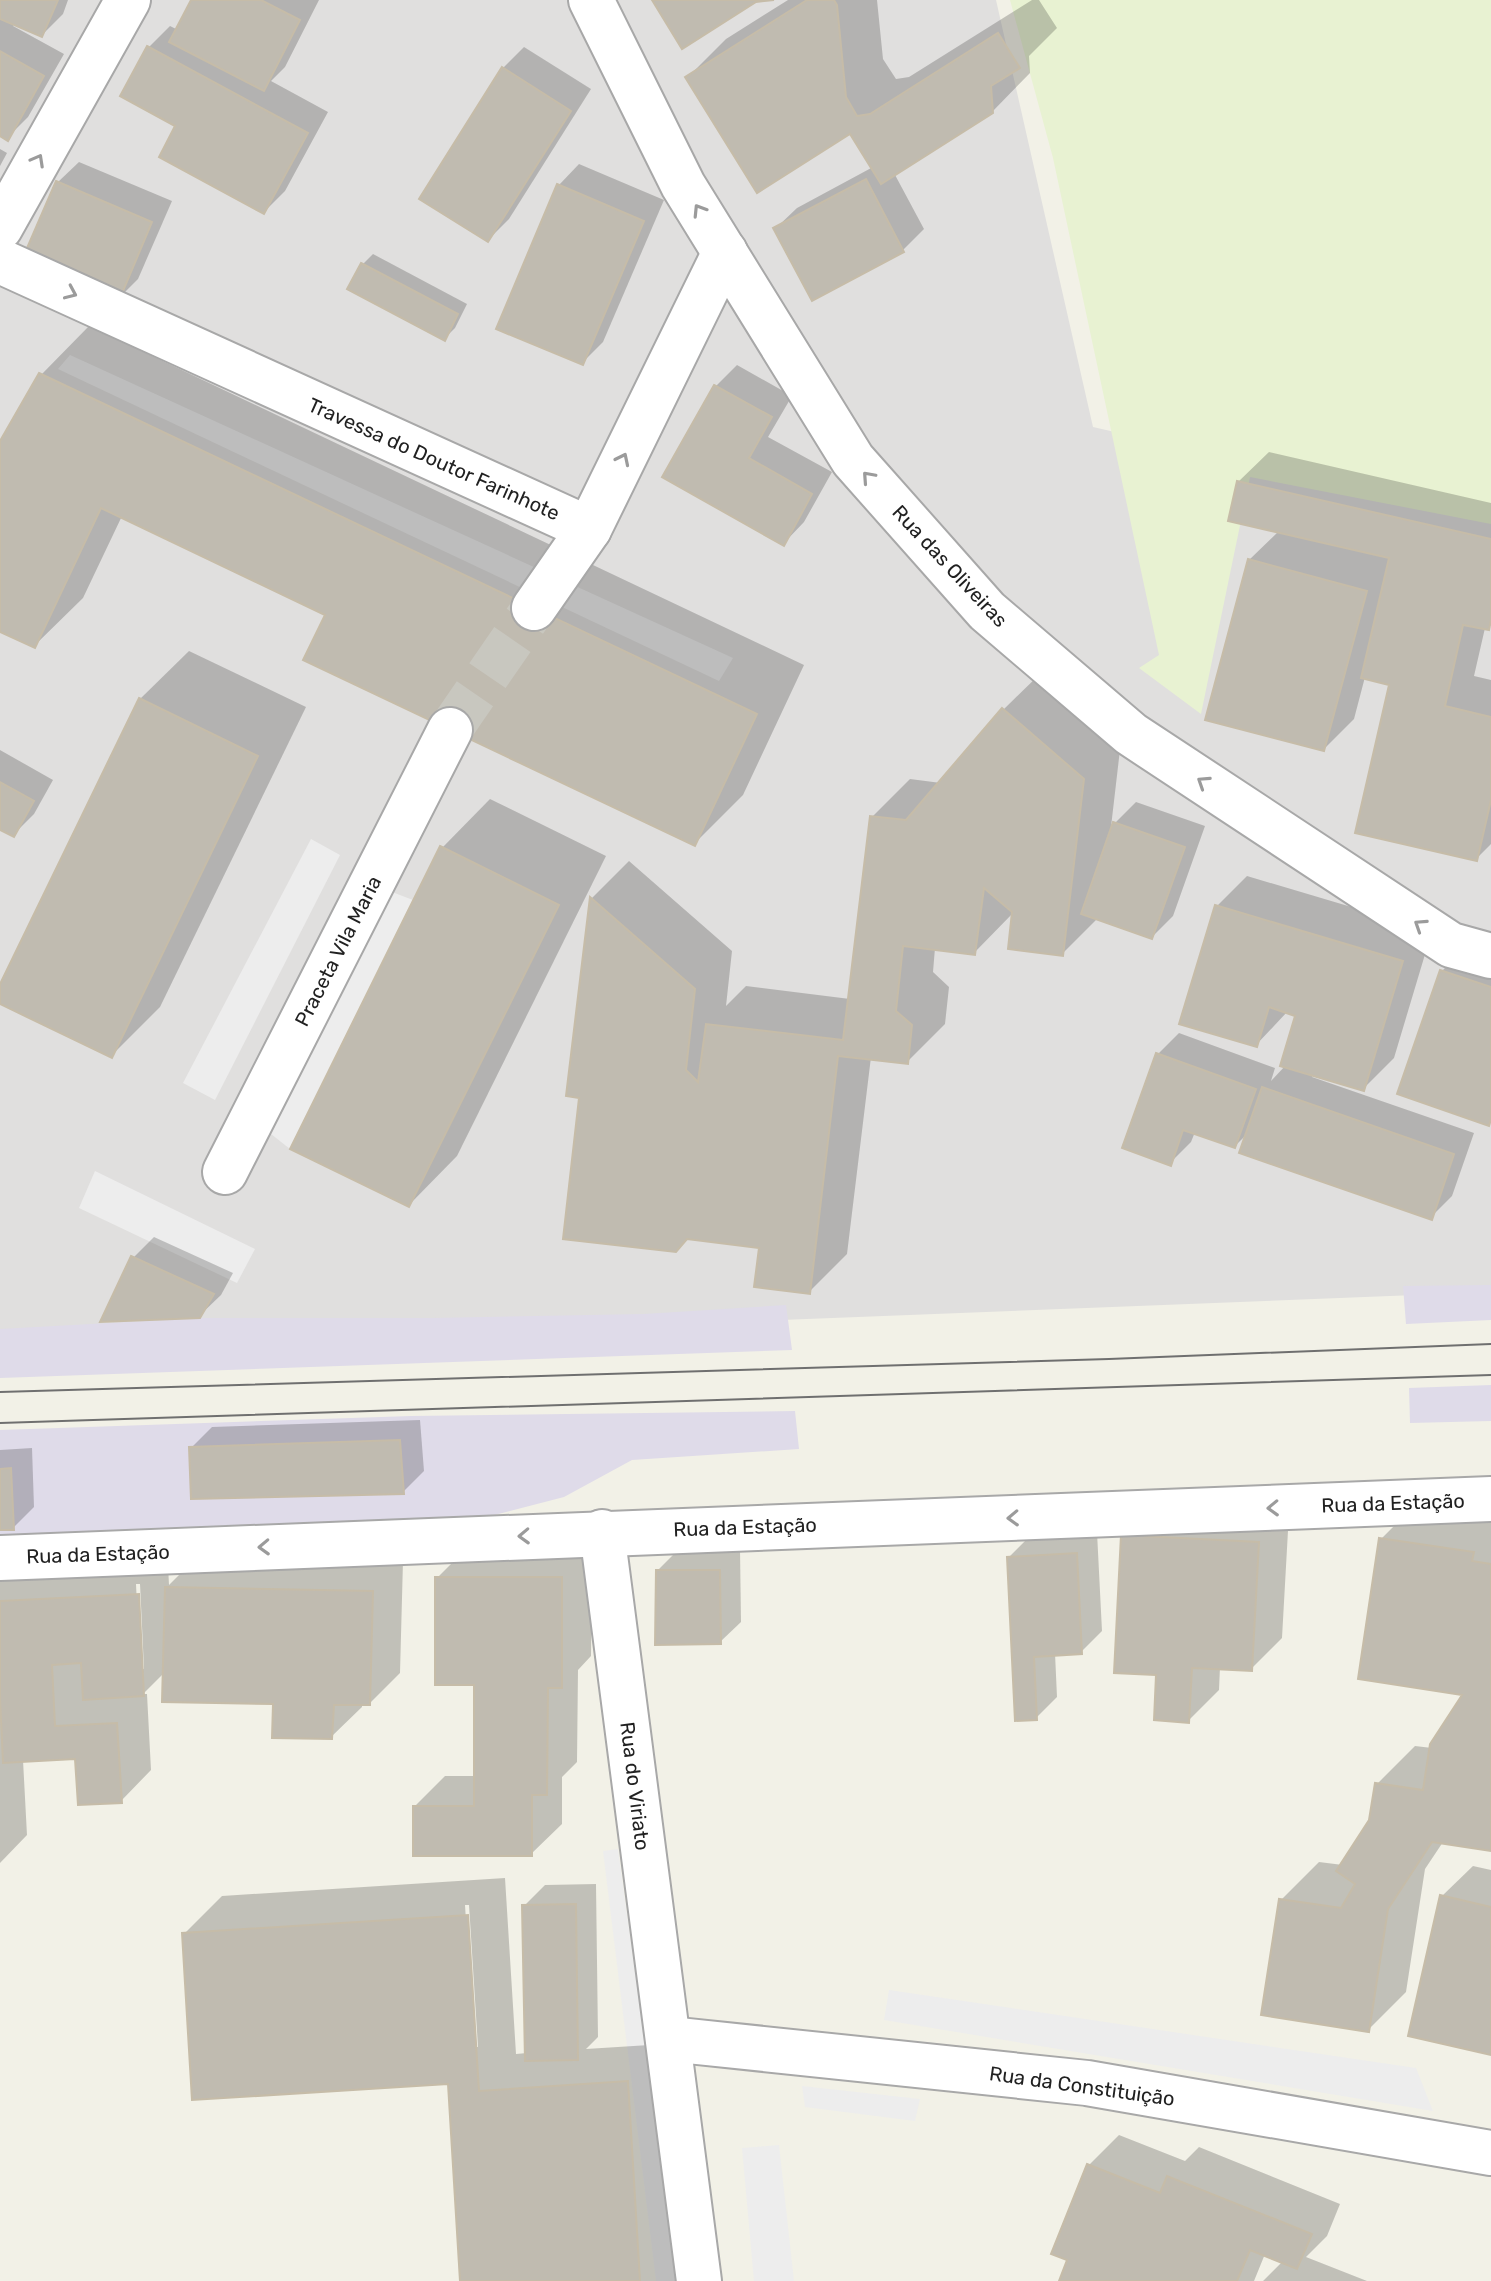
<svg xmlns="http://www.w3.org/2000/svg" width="1491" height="2281" viewBox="0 0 1491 2281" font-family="Rubik,sans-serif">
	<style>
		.residential { fill: #e0dfde }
		.farmland { fill: #e8f2d2 }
		.parking { fill: #ededed }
		.plaza { fill: #dfdbe9; fill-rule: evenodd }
		.shadow { fill: #0003; fill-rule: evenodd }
		.building { fill: #c0bbb0; stroke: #c6bca8; stroke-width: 2 }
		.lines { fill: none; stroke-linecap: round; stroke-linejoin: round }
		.minor-tunnel { stroke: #c8c7bf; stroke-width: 44; stroke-dasharray: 44 22; stroke-linecap: butt }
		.minor-casing { stroke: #a8a8a8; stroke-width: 48 }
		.tertiary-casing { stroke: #a8a8a8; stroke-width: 48 }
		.minor { stroke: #fff; stroke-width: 44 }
		.tertiary { stroke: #fff; stroke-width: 44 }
		.tram { stroke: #6f6f6f; stroke-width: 2 }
		.oneway { stroke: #9b9b9b }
		.labels { text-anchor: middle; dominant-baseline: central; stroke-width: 8; stroke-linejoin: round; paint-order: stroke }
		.street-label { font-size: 20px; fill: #212121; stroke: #fff }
	</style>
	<rect width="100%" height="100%" fill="#f2f1e7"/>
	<polygon class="residential" points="0,0 996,0 1093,427 1491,518 1491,1292 0,1351"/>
	<polygon class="farmland" points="1010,0 1491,0 1491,524 1250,477 1201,714 1139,668 1159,655 1053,158"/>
	<g class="parking">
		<polygon points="70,355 733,658 719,681 58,369"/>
		<polygon points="311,839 340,855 215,1100 183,1083"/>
		<polygon points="392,892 413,900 290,1149 271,1134"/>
		<polygon points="95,1171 255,1249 237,1283 79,1208"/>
		<polygon points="618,1849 678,2281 656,2281 603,1851"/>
		<polygon points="889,1990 1416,2068 1433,2111 884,2020"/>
		<polygon points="802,2086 920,2099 915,2121 805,2107"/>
		<polygon points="779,2145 794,2281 754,2281 742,2148"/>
	</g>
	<g class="plaza">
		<polygon points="1491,1285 1491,1320 1406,1324 1403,1286"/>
		<polygon points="786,1305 792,1350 0,1378 0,1329 200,1318 434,1318 644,1314"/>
		<polygon points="1491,1385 1491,1421 1410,1423 1409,1388"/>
		<path d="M795 1411 799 1449 632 1460 564 1497 436 1530 0 1538V1530L14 1529 11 1469H0V1430L411 1416ZM400 1441 404 1494 191 1498 189 1447Z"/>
	</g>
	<g class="shadow">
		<polygon points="0,0 68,0 63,14 42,35 14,23 13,26 64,54 28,117 7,138 0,134"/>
		<polygon points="194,0 319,0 285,67 271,81 328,112 285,191 264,212 178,125 123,96 149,47 170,26 178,30"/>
		<polygon points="788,0 877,0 883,59 896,79 909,77 1032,0 1039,0 1057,28 1029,56 1030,73 992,112 894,173 924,229 903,250 776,228 797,208 873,167 851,131 688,77 726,39"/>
		<polygon points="524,47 591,89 509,219 488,240 503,68"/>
		<polygon points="0,149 7,153 0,166"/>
		<polygon points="79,162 172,201 138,279 117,300 58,182"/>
		<polygon points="579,164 664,200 603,342 582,363 559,185"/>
		<polygon points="373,254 467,304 455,328 445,338 350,288 363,264"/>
		<polygon points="89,326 804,665 743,795 695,843 328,614 122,516 83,598 34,646 0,630 0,445 41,375"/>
		<polygon points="737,365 792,396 768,437 832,472 804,522 784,543 665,477 716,386"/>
		<polygon points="1269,452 1491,503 1491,625 1485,628 1474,676 1491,680 1491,844 1476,859 1391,683 1365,677 1354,719 1324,749 1249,560 1279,531 1238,482"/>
		<polygon points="189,651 306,707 160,1007 111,1056 0,1002 0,989 140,699"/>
		<polygon points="1042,672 1121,741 1111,827 1136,802 1205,826 1173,916 1152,937 1098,918 1062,954 1014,912 974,953 935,948 933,972 949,987 945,1024 907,1062 871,1057 847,1254 809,1292 762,1246 581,1096 568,1095 592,898 629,861 732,951 726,1006 746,986 850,999 872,817 910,779 941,783 1004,709"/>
		<polygon points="0,750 53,780 34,814 13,835 0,827"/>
		<polygon points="490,799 606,856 457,1156 409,1205 442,848"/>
		<polygon points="1247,876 1432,931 1394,1058 1364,1088 1313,1073 1312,1077 1474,1133 1452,1196 1431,1217 1248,1133 1235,1146 1195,1132 1191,1142 1170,1163 1158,1054 1179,1033 1275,1068 1271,1081 1286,1065 1298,1014 1288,1011 1256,1045 1217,906"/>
		<polygon points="1472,941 1491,947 1491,1121 1488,1123 1442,971"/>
		<polygon points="154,1237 233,1273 221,1295 199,1316 133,1258"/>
		<polygon points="420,1420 424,1471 403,1492 191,1448 212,1427"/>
		<polygon points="32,1448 34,1507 13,1528 0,1528 0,1450"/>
		<polygon points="1419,1501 1491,1511 1491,1849 1443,1842 1425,1869 1406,1992 1368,2030 1281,1900 1319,1862 1343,1865 1371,1821 1377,1784 1415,1746 1432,1748 1465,1693 1381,1539"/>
		<polygon points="1289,1513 1282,1638 1251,1669 1220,1667 1219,1690 1188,1721 1158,1673 1123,1536"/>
		<polygon points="1097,1532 1102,1631 1081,1652 1055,1653 1057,1697 1036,1718 1009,1557 1030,1536"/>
		<polygon points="468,1547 592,1548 591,1656 578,1670 577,1762 562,1777 562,1824 531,1854 415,1806 445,1776 476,1776 476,1683 437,1578"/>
		<polygon points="679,1549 740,1549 741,1622 720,1642 658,1570"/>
		<path d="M197 1557 403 1561 400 1673 370 1703H362V1707L331 1737 275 1702 165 1672 143 1694H147L151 1770 121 1801 77 1757 23 1760 27 1835 0 1863V1574L168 1565 169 1585ZM136 1584H140L144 1669H140Z"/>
		<polygon points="1473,1866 1491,1870 1491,2053 1442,1896"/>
		<path d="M505 1878 516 2054 527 2053 524 1906 545 1885 596 1884 598 2037 586 2049 665 2044 680 2281H462L450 2081 184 1934 222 1896ZM465 1905H469L478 2047H474Z"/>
		<polygon points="1119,2135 1185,2161 1199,2147 1340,2204 1327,2236 1306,2257 1367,2281 1263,2281 1283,2261 1265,2254 1254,2281 1061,2281 1070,2259 1089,2165"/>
	</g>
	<g class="building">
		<polygon points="0,0 58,0 42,37 0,19"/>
		<polygon points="191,0 261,0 300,20 264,91 169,42"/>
		<polygon points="652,0 774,0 756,2 682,49"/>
		<polygon points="807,0 834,0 837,5 846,97 857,116 870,114 998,33 1020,68 991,86 993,113 881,184 850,134 757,193 685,77"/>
		<polygon points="147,46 308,133 264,214 159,157 175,126 120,96"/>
		<polygon points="0,51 44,76 8,141 0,136"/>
		<polygon points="502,67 571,111 488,242 419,199"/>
		<polygon points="866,179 904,252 812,301 773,228"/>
		<polygon points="56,181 152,222 118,303 21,262"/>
		<polygon points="557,184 644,221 583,365 496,329"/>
		<polygon points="361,263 458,314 445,341 347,289"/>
		<polygon points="39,373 757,714 695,846 303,660 325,615 101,508 35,648 0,632 0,441"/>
		<polygon points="714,385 772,417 749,458 812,494 784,546 662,477"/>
		<polygon points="1237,481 1491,539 1491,620 1489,630 1463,625 1445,706 1491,717 1491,800 1477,861 1355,833 1389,685 1361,678 1389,558 1228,521"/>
		<polygon points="1248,559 1367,591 1324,751 1205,720"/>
		<polygon points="139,698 258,756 112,1058 0,1004 0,984"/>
		<polygon points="1002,708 1084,779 1063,956 1008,949 1012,912 984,888 975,955 903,946 896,1011 912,1025 908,1064 838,1056 810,1294 754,1287 759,1248 687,1239 676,1252 563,1239 579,1098 566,1096 590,897 695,989 686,1070 698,1082 706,1024 843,1040 870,816 906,820"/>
		<polygon points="0,782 34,801 14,837 0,830"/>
		<polygon points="1113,822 1185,847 1152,939 1081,914"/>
		<polygon points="440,846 559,905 409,1207 290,1149"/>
		<polygon points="1215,905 1403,961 1364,1091 1280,1066 1295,1016 1269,1007 1257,1047 1179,1024"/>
		<polygon points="1440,970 1491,987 1491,1119 1489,1126 1397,1094"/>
		<polygon points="1156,1053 1256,1089 1235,1148 1183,1130 1171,1166 1122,1148"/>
		<polygon points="1262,1087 1454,1154 1432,1220 1239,1153"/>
		<polygon points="131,1256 214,1294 200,1318 100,1322"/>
		<polygon points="400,1440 404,1494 191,1499 189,1447"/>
		<polygon points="11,1468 14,1530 0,1530 0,1469"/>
		<polygon points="1121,1535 1259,1542 1252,1671 1192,1668 1189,1723 1154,1720 1156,1675 1114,1673"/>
		<polygon points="1379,1538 1474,1552 1472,1561 1491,1564 1491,1851 1432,1842 1388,1909 1369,2032 1261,2015 1279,1899 1341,1908 1355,1884 1336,1871 1369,1820 1375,1783 1423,1790 1430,1744 1462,1695 1358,1679"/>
		<polygon points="1077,1553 1082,1654 1034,1657 1037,1720 1015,1721 1007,1557"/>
		<polygon points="656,1570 720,1570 721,1644 655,1645"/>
		<polygon points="435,1577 562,1577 562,1688 548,1688 547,1795 532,1795 532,1856 413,1856 413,1806 474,1806 474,1685 435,1685"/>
		<polygon points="165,1587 373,1591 370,1705 334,1705 332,1739 272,1738 273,1704 162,1702"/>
		<polygon points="139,1594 144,1696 83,1700 81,1663 52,1665 55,1726 117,1723 122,1803 78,1805 75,1759 3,1763 0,1699 0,1601"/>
		<polygon points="1440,1895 1491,1907 1491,2055 1408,2036"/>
		<polygon points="576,1904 578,2060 525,2061 522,1905"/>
		<polygon points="468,1915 479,2091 628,2081 640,2281 460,2281 448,2084 192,2100 182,1933"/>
		<polygon points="1087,2164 1160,2193 1167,2176 1312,2234 1297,2269 1250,2250 1237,2281 1059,2281 1067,2260 1051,2254"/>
	</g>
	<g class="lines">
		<polyline class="minor-tunnel" points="450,730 534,608"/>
		<g class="minor-casing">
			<g id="minor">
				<polyline points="591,0 683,185 853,460 987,611 1131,734 1451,945 1491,956"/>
				<polyline points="0,261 589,529"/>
				<polyline points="534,608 589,529 725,252"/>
				<polyline points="225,1172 450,730"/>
				<polyline points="602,1532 699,2281"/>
				<polyline points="0,1558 1491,1499"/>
				<polyline points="669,2039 1087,2083 1491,2153"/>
			</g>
		</g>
		<g class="tertiary-casing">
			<polyline id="tertiary" points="0,228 128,0"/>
		</g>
		<use href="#minor" class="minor"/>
		<use href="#tertiary" class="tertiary"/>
		<g class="tram">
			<polyline points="0,1392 1109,1359 1491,1344"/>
			<polyline points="0,1423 1491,1375"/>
		</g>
	</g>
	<defs><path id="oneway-chevron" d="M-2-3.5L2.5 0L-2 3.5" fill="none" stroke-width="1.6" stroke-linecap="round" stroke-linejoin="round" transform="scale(2)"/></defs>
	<g class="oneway">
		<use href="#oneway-chevron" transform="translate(38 160) rotate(-61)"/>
		<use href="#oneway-chevron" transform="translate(699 210) rotate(-122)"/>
		<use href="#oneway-chevron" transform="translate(71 293) rotate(24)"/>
		<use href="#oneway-chevron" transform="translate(623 459) rotate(-64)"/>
		<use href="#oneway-chevron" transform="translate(868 477) rotate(-132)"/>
		<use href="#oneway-chevron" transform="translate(1203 782) rotate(-147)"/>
		<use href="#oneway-chevron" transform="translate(1420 925) rotate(-147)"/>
		<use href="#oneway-chevron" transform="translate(1273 1508) rotate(178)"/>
		<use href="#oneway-chevron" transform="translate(1013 1518) rotate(178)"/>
		<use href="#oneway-chevron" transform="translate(524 1536) rotate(178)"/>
		<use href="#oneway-chevron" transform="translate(264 1547) rotate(178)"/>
	</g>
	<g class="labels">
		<g class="street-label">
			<text transform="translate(434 459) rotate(24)">Travessa do Doutor Farinhote</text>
			<text transform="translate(950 566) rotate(47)">Rua das Oliveiras</text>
			<text transform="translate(338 951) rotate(-63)">Praceta Vila Maria</text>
			<text transform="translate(1393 1503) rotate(-2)">Rua da Estação</text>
			<text transform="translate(745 1527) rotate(-2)">Rua da Estação</text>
			<text transform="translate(98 1554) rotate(-2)">Rua da Estação</text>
			<text transform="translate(635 1786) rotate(83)">Rua do Viriato</text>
			<text transform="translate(1082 2086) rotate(8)">Rua da Constituição</text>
		</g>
	</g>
</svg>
